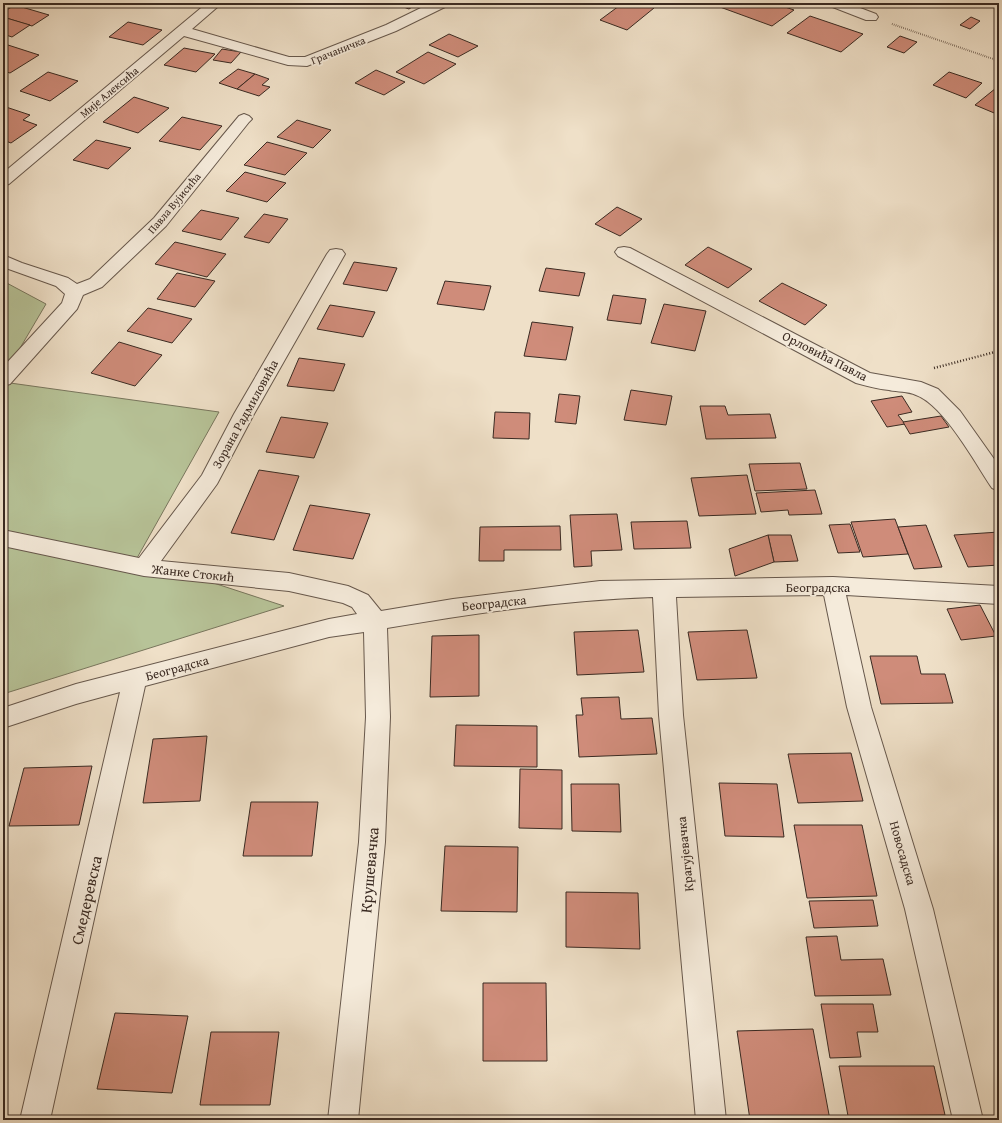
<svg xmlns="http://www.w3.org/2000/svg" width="1002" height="1123" viewBox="0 0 1002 1123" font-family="'Gentium Book Plus',serif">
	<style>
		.green { fill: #b7c398; stroke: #78765d }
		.building { fill: #cf8c7a; stroke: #3a2a22 }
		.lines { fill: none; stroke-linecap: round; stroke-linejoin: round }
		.minor-casing { stroke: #67584c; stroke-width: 2 }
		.path-far1 { stroke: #3a2a22; stroke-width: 2; stroke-dasharray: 0.5 1.5; stroke-linecap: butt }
		.path { stroke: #3a2a22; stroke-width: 2.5; stroke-dasharray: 1 2; stroke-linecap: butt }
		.minor { fill: #f5ebdb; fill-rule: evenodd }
		.labels { text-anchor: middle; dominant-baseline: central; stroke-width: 3.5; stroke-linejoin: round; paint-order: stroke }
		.far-street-label { font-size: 11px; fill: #3a2a22; stroke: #f5ebdb }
		.street-label { font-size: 13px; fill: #3a2a22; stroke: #f5ebdb }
		.near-street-label { font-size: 16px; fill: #3a2a22; stroke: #f5ebdb }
	</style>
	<rect width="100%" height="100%" fill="#efe0c8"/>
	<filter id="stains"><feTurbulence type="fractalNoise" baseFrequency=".005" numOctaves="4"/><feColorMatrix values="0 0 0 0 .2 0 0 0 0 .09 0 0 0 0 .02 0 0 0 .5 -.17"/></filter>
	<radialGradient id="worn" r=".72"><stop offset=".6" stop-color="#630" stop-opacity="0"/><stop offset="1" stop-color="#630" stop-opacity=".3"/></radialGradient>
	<g class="green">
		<polygon points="3,281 46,304 3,377"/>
		<polygon points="3,382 219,412 137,558 284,606 3,694"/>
	</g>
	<g class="building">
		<polygon points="393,3 418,3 409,9"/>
		<polygon points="623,3 637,3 654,8 627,30 600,20"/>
		<polygon points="726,3 773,3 794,10 772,26 720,7"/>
		<polygon points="15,5 49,15 32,26 3,17 3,12"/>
		<polygon points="810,16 863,34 841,52 787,33"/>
		<polygon points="3,17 30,25 12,37 3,34"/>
		<polygon points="971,17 980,21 970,29 960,25"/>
		<polygon points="128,22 162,30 143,45 109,37"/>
		<polygon points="449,34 478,46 458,57 429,45"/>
		<polygon points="900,36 917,42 904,53 887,47"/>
		<polygon points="8,45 39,55 10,73 3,71 3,48"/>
		<polygon points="184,48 215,54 196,72 164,65"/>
		<polygon points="222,49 241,52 231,63 213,60"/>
		<polygon points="428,52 456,64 424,84 396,72"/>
		<polygon points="238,69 255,74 237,89 219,83"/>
		<polygon points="376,70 405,82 384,95 355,83"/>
		<polygon points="48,72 78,81 50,101 20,91"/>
		<polygon points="949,72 982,83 966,98 933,85"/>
		<polygon points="255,74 269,79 262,85 270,87 259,96 237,89"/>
		<polygon points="996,88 999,89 999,115 975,105"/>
		<polygon points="134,97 169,108 138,133 103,122"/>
		<polygon points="6,107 30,115 23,120 37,125 11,143 3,140 3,109"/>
		<polygon points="182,117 222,126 200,150 159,141"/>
		<polygon points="297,120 331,130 313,148 277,137"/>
		<polygon points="96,140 131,148 108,169 73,160"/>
		<polygon points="267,142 307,153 285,175 244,165"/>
		<polygon points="245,172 286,183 267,202 226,191"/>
		<polygon points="617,207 642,219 620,236 595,224"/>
		<polygon points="201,210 239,218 221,240 182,231"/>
		<polygon points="264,214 288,219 269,243 244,237"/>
		<polygon points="175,242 226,254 207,277 155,264"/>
		<polygon points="708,247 752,269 728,288 685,265"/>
		<polygon points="354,262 397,268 387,291 343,284"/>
		<polygon points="546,268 585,273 579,296 539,291"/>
		<polygon points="177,273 215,281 195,307 157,299"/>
		<polygon points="445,281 491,286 484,310 437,304"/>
		<polygon points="782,283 827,305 805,325 759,301"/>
		<polygon points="613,295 646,299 641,324 607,320"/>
		<polygon points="664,304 706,311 695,351 651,343"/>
		<polygon points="330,305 375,312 363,337 317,329"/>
		<polygon points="148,308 192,319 172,343 127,331"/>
		<polygon points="532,322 573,327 566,360 524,356"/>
		<polygon points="119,342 162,355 135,386 91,373"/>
		<polygon points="299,358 345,364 334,391 287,386"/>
		<polygon points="631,390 672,396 666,425 624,420"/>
		<polygon points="559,394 580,396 576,424 555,422"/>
		<polygon points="902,396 912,412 898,415 905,424 887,427 871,401"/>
		<polygon points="700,406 725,406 728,415 770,414 776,438 706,439"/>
		<polygon points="495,412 530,413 529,439 493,438"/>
		<polygon points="941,416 949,427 910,434 903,422"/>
		<polygon points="281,417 328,423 314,458 266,452"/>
		<polygon points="800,463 807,489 755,491 749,464"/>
		<polygon points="259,470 299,476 274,540 231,533"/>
		<polygon points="747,475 756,514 699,516 691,478"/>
		<polygon points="815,490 822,514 789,515 788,510 761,512 756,493"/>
		<polygon points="310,505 370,514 353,559 293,550"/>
		<polygon points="617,514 622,550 591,551 592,566 574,567 570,515"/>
		<polygon points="895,519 908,554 863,557 851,522"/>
		<polygon points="687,521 691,548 634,549 631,522"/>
		<polygon points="850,524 860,552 838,553 829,525"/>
		<polygon points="926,525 942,567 914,569 898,527"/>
		<polygon points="560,526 561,550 504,550 504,561 479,561 480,527"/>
		<polygon points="999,532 999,565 968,567 954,535"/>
		<polygon points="768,535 791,535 798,561 774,562"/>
		<polygon points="768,535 774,562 735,576 729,549"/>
		<polygon points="980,605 996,636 961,640 947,609"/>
		<polygon points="638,630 644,672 577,675 574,632"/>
		<polygon points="747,630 757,678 697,680 688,632"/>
		<polygon points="479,635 479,696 430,697 432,636"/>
		<polygon points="870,656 917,656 921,674 945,674 953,703 881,704"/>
		<polygon points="619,697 621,719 652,718 657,754 579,757 576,715 583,715 581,698"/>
		<polygon points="456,725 537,726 537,767 454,766"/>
		<polygon points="207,736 200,801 143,803 153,739"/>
		<polygon points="851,753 863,801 798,803 788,754"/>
		<polygon points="92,766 79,825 9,826 24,768"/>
		<polygon points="520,769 562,770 562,829 519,828"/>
		<polygon points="719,783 777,784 784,837 725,836"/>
		<polygon points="571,784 619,784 621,832 572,831"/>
		<polygon points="251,802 318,802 312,856 243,856"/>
		<polygon points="794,825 862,825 877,896 807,898"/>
		<polygon points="445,846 518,847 517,912 441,911"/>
		<polygon points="566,892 638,893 640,949 566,947"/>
		<polygon points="873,900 878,926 814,928 809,901"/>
		<polygon points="837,936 841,960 883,959 891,995 815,996 806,937"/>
		<polygon points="483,983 546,983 547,1061 483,1061"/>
		<polygon points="821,1004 873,1004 878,1032 857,1032 861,1057 830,1058"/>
		<polygon points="115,1013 188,1016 172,1093 97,1089"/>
		<polygon points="813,1029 830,1120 750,1120 737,1031"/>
		<polygon points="211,1032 279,1032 270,1105 200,1105"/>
		<polygon points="839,1066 934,1066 945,1115 848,1116"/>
	</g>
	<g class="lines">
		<g class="minor-casing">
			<g id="minor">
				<polygon points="207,3 222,3 192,29 289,57 305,57 386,25 431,3 449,3 447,6 396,31 307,66 288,65 184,36 9,184 3,186 3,173"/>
				<polygon points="828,3 847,3 876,14 878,17 876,20 866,20 830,6"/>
				<polygon points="244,114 249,116 252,119 249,122 166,226 102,287 83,295 77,309 10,384 3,386 3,367 62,303 65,294 56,286 3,267 3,255 22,263 68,278 77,284 90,279 154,218 239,116"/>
				<path d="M624 247 630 248 870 373 921 382 938 389 960 411 999 466V491L992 488C975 463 944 405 916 395 908 391 897 392 889 390 878 389 867 386 856 383L618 256 615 252 618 248Z"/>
				<path d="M336 249 342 250 345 254 254 414 217 484 161 561 289 573 348 586 368 595 381 611 453 599 600 581 833 577 999 586V604L846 595 871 707 933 909 983 1120H953L905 909 847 707 824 595 676 597 683 715 726 1120H696L659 715 653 597C564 600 475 613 387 628L390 717 385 842 358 1120H328L359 842 366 717 364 632 329 637 145 686 50 1120H20L120 692 76 704 3 728V708L76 684 329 619 357 614 352 607 343 603 289 591 144 576 3 546V530L139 558 202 475 234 414 327 254 330 250Z"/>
			</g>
		</g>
		<polyline class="path-far1" points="892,24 999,61"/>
		<polyline class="path" points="934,368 999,351"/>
		<use href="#minor" class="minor"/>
	</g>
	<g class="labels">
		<g class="far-street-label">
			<text transform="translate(338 50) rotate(-22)">Грачаничка</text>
			<text transform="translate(109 92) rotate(-40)">Мије Алексића</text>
			<text transform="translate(174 203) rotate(-50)">Павла Вујисића</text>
		</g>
		<g class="street-label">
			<text transform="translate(825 356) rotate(27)">Орловића Павла</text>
			<text transform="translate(245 414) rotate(-61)">Зорана Радмиловића</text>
			<text transform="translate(193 573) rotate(6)">Жанке Стокић</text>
			<text x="818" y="587">Београдска</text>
			<text transform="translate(494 603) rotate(-6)">Београдска</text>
			<text transform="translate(177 668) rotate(-15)">Београдска</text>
			<text transform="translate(903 853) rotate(74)">Новосадска</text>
			<text transform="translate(685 854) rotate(-96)">Крагујевачка</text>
		</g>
		<g class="near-street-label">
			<text transform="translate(369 870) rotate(-85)">Крушевачка</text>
			<text transform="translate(86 900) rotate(-77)">Смедеревска</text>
		</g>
	</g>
	<rect width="1002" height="1123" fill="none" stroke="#efe0c8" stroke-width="16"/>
	<rect x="4" y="4" width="994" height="1115" fill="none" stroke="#3a2a22" stroke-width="2"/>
	<rect x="8" y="8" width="986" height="1107" fill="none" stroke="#3a2a22"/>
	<rect width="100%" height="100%" filter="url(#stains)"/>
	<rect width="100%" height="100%" fill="url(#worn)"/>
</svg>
